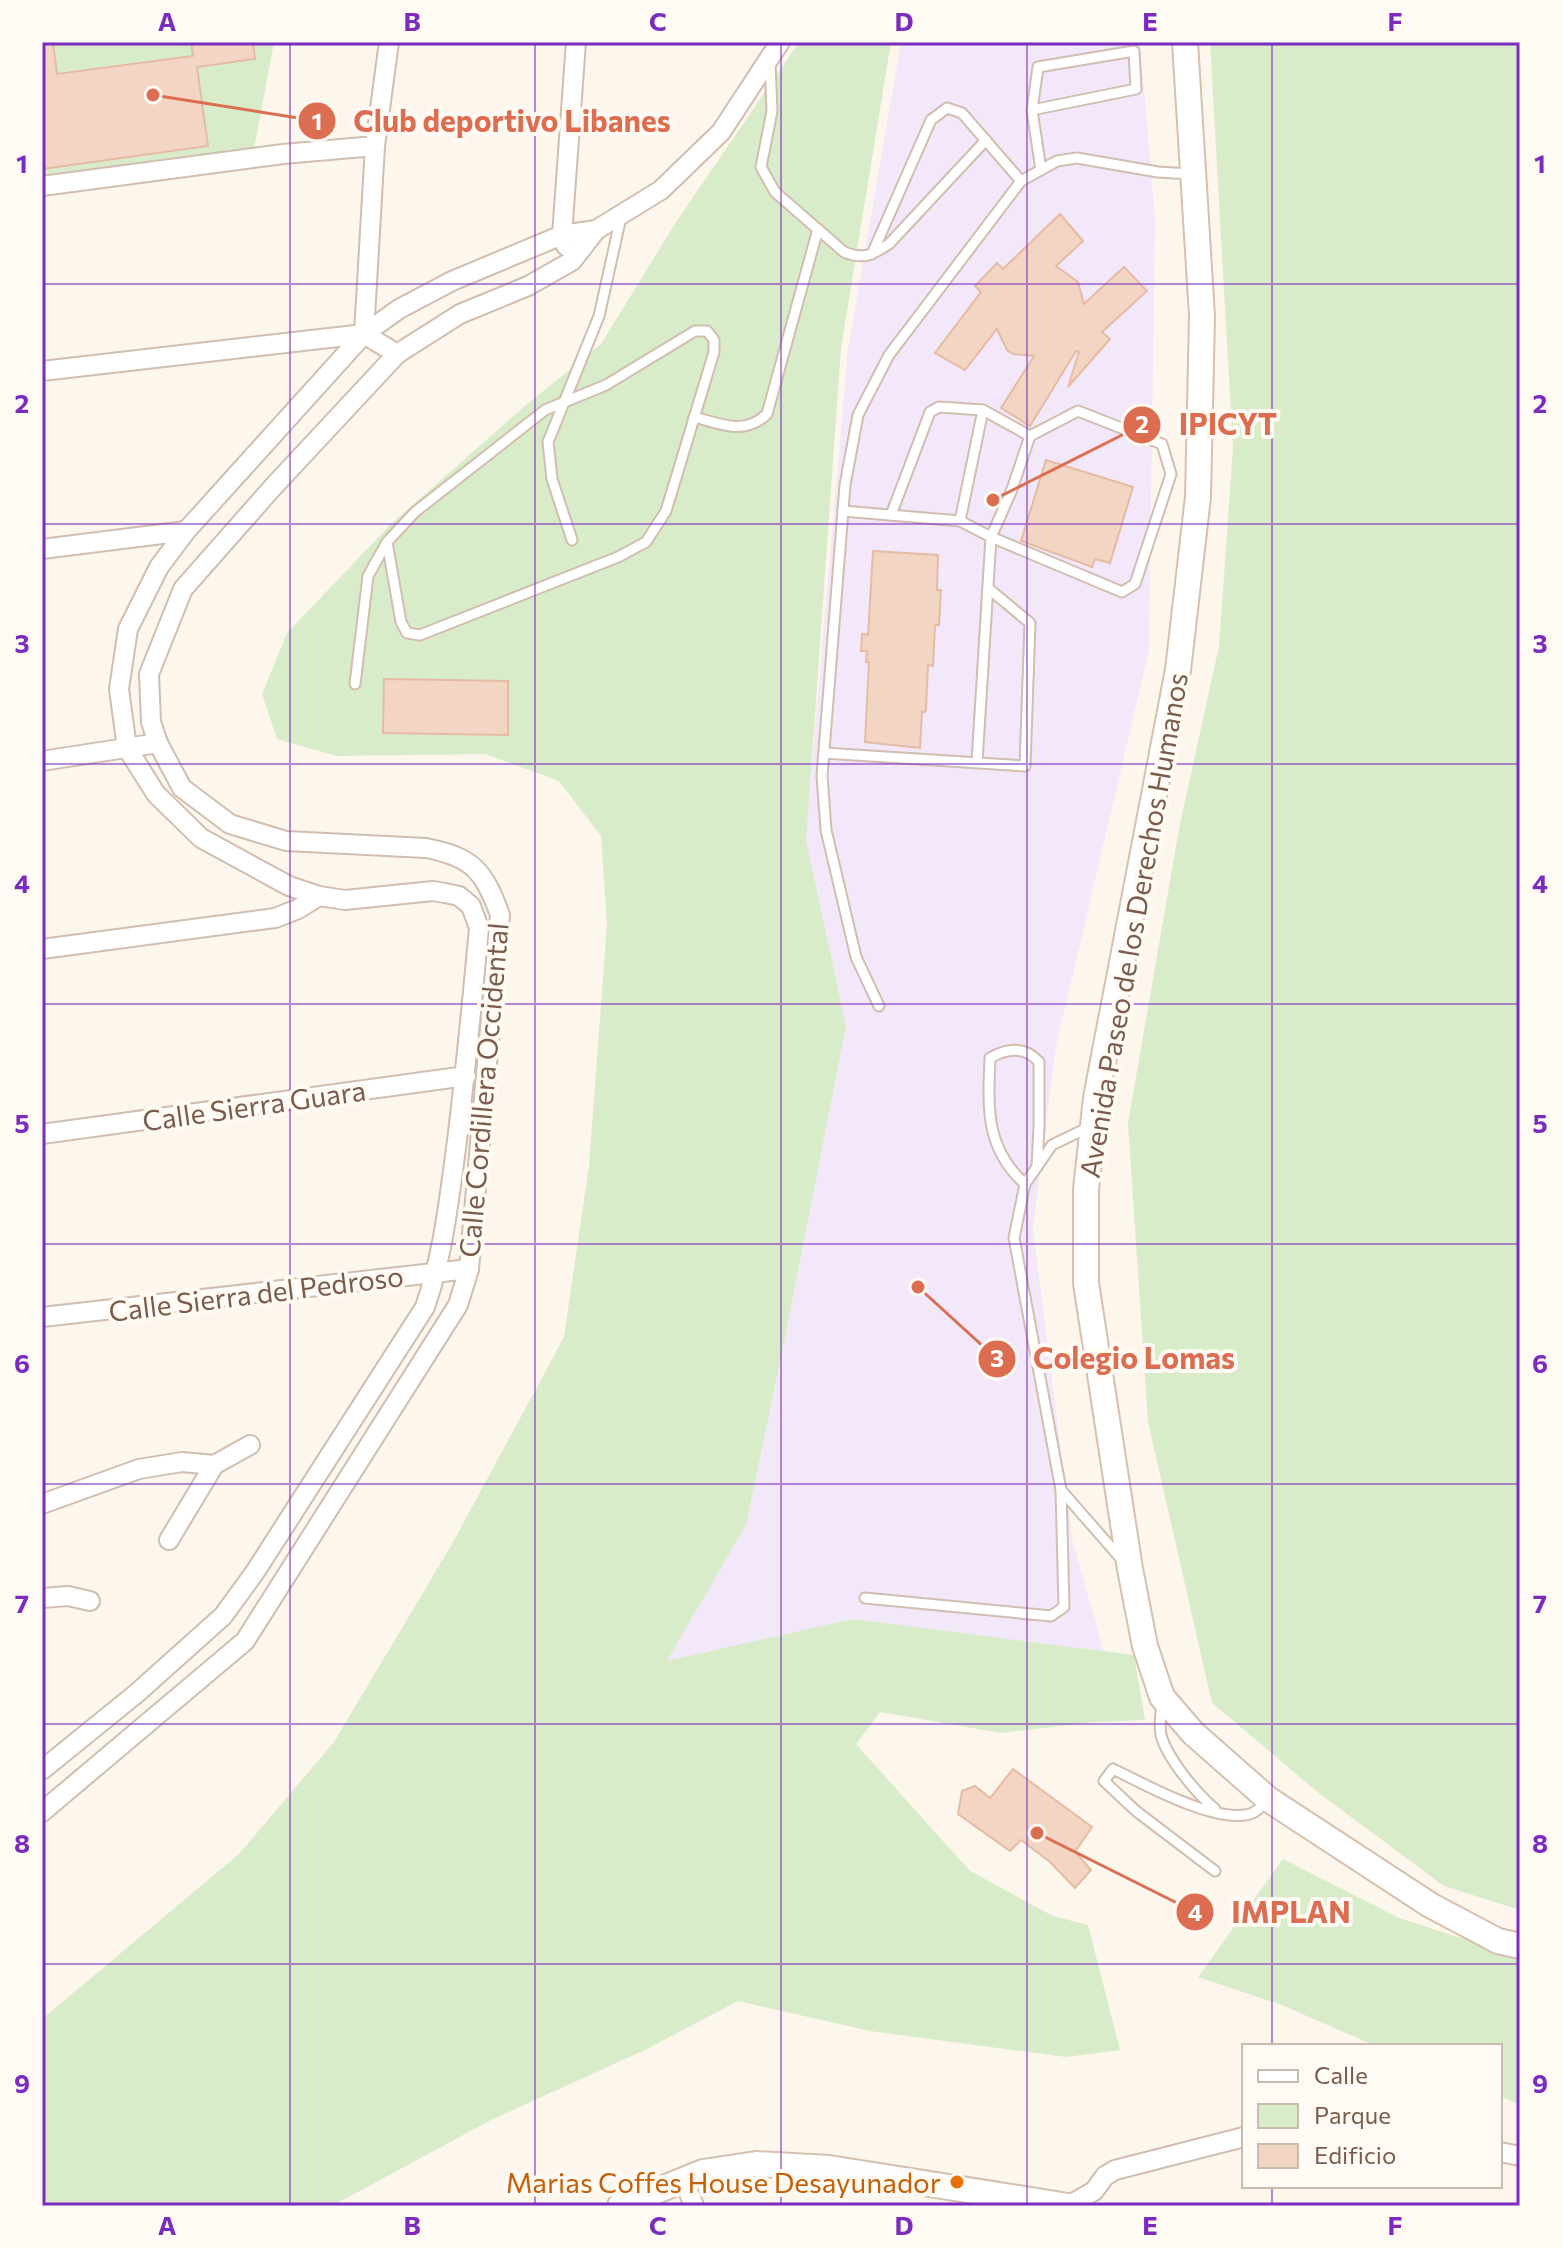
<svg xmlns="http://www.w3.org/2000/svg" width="1562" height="2248" viewBox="0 0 1562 2248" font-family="Commissioner,sans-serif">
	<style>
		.education { fill: #f3e8fa }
		.green { fill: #d8ecc9 }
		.building { fill: #f3d5c3; stroke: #e6bba3; stroke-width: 2 }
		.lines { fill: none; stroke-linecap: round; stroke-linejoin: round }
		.lane-casing { stroke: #d1beb0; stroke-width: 13 }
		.street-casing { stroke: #d1beb0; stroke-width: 22 }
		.secondary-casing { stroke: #d6c0b0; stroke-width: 28 }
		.lane { stroke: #fff; stroke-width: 9 }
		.street { stroke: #fff; stroke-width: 18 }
		.secondary { stroke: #fff; stroke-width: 24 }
		.grid { fill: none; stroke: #7b2cbf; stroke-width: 2; stroke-opacity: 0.55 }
		.food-dot { fill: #e8710a; stroke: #fffaf3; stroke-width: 3 }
		.labels { text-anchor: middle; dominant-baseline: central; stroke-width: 8; stroke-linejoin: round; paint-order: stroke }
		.street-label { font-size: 28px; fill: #7a5c4d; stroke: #fffaf3 }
		.food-label { font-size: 28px; fill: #c56008; stroke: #fffaf3; text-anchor: end }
		.leader { fill: none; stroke: #dc6d51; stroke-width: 3 }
		.callout-dot { fill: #dc6d51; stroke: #fffaf3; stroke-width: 3 }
		.mark-label { font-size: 24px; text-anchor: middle; font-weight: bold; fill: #fff }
		.callout-label { font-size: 30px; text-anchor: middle; font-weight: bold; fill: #dc6d51; stroke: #fffaf3; stroke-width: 8; stroke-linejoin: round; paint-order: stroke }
		.neatline { fill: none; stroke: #7b2cbf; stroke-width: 3 }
		.grid-label { font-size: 26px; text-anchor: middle; font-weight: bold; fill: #7b2cbf }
	</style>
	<rect width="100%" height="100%" fill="#fdf6ec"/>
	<polygon class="education" points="901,42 1140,42 1155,219 1149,650 1056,1046 1033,1227 1072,1539 1104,1652 852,1619 666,1662 746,1525 783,1348 846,1026 805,841 848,350"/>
	<g class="green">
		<polygon points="42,42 274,42 254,149 42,175"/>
		<polygon points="799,42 891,42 841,348 806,841 846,1026 783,1348 746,1525 667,1661 852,1619 1134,1655 1145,1720 1095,1722 1001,1733 880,1712 856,1744 970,1871 1053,1916 1088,1925 1120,2050 1066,2057 870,2031 738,2001 645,2050 491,2120 332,2206 42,2206 42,2019 239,1854 334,1742 452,1544 564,1337 589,1166 607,924 601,836 559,781 485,754 336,756 277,739 262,694 287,633 391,524 525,406 601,344 676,222"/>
		<polygon points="1210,42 1520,42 1520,1910 1444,1886 1320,1794 1212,1703 1148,1422 1128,1123 1179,829 1219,646 1233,448"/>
		<polygon points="1283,1859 1399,1918 1520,1957 1520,2105 1500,2096 1500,2046 1376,2046 1279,2004 1198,1977"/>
	</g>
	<g class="building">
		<polygon points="42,42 53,42 57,74 193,56 191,42 253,42 255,59 197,67 208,146 42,169"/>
		<polygon points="1060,214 1083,241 1056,266 1078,282 1084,304 1124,267 1147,291 1102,332 1110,339 1068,387 1079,352 1076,351 1030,426 1001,408 1034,356 1013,354 1007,350 997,329 965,370 935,353 981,292 975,286 997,263 1003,269"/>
		<polygon points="1046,460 1133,487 1110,563 1095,559 1092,567 1021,541"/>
		<polygon points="873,551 938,555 937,590 941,590 939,625 935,625 933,666 928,665 926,708 925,712 922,712 920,748 865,742 869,662 866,662 867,651 861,651 862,634 868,635"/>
		<polygon points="384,679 508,681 508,735 383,733"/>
		<polygon points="1013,1769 1092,1827 1075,1852 1091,1870 1075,1888 1050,1862 1021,1840 1010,1851 958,1814 962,1791 975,1786 990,1798"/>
	</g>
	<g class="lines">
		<g class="lane-casing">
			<g id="lane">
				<path d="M770 63 772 111 761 167 775 192 844 252C864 260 872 255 889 244L986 140"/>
				<polyline points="1032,110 1136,89 1134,51 1038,67 1032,110 1041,170"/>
				<polyline points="872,254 931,120 947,108 962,113 1021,181"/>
				<path d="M694 417C722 424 744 436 767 414L818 229"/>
				<polyline points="843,511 960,521 991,537 1122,592 1135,584 1171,474 1162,444 1078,411 1030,436 1011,492 991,537 977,762"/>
				<polyline points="891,515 930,412 939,407 983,410"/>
				<polyline points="960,521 983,410 1030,436"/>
				<polyline points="572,540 552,479 548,442 599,316 621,217"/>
				<polyline points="355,684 368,576 387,542 415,512 545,410 606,385 695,331 707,331 714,340 714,352 666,511 646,542 618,557 420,635 407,633 401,622 387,542"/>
				<polyline points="824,753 1025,766 1030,623 988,588"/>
				<polyline points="879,1006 856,957 826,830 822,776 845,485 858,415 889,355 1021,181 1057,161 1077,158 1158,172 1190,174"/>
				<polyline points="1089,1127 1052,1145 1025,1184 1014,1238 1061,1490 1123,1561"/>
				<path d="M1025 1184C985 1148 988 1108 990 1058 1007 1048 1025 1046 1039 1062V1126L1037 1167"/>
				<polyline points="865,1598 1051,1616 1064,1607 1061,1490"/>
				<path d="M1162 1702C1161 1713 1159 1724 1161 1735 1167 1758 1196 1793 1215 1809"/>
				<path d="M1215 1871 1136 1811 1104 1781 1113 1769C1146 1785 1209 1820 1245 1815 1255 1814 1260 1808 1266 1801"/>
			</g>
		</g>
		<g class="street-casing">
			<g id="street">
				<polyline points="389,42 375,146 364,334 397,354"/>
				<polyline points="42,186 283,154 375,146"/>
				<polyline points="566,246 562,235 576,42"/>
				<polyline points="42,371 364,334"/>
				<polyline points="42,549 186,531"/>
				<polyline points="42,761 158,743"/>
				<polyline points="42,949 275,918 298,909 319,896"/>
				<polyline points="42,1134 466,1076"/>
				<polyline points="42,1317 469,1269"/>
				<polyline points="42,1504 139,1469 182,1462 214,1465"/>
				<polyline points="169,1540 214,1465 250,1445"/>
				<polyline points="42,1598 68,1596 90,1601"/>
				<path d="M42 1770 137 1693 223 1616 255 1572 425 1307C442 1258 448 1208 455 1156 465 1080 472 1004 479 928L471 906 459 896 445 893 433 891 345 900 319 896 289 886 201 838 156 794 127 748 119 689 128 629 159 567 186 531 364 334 399 309 452 281 562 235 596 230 661 190 721 132 780 42"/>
				<path d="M42 1812 245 1641 458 1305 469 1269 500 915C484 871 473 857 426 848L286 841 230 824 182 788 158 743 151 722 149 674 183 589 273 487 397 354 460 314 528 286 572 261 596 230"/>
				<polyline points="1500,2152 1520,2156"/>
				<polyline points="684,2180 694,2206"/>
				<polyline points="1068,2206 1094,2191 1105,2176 1115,2170 1244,2137"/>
			</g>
		</g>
		<g class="secondary-casing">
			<g id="secondary">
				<polyline points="1185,42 1202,316 1198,497 1178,670 1096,1098 1086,1189 1086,1283 1130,1569 1145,1646 1162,1697 1193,1733 1268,1799 1430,1905 1498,1941 1520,1946"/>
				<polyline points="620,2206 703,2172 756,2164 829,2168 1068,2206"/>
			</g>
		</g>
		<use href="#lane" class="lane"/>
		<use href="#street" class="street"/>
		<use href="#secondary" class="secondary"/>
	</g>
	<path class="grid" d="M290 42V2206M535 42V2206M781 42V2206M1027 42V2206M1272 42V2046M42 284H1520M42 524H1520M42 764H1520M42 1004H1520M42 1244H1520M42 1484H1520M42 1724H1520M42 1964H1520M1272 2186V2206"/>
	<circle class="food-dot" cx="957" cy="2182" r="8"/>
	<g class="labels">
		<g class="street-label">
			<text transform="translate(1133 925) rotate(-80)">Avenida Paseo de los Derechos Humanos</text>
			<text transform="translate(483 1090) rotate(-85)">Calle Cordillera Occidental</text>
			<text transform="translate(254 1105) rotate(-8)">Calle Sierra Guara</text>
			<text transform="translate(256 1293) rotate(-7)">Calle Sierra del Pedroso</text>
		</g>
		<g class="food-label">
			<text x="941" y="2182">Marias Coffes House Desayunador</text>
		</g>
	</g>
	<path class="leader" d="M153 95L317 121M993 500L1142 425M918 1287L997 1359M1037 1833L1195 1912"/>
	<g class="callout-dot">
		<circle cx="153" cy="95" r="8"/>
		<circle cx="993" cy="500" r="8"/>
		<circle cx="918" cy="1287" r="8"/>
		<circle cx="1037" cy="1833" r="8"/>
		<circle cx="317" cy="121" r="20"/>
		<circle cx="1142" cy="425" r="20"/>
		<circle cx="997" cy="1359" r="20"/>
		<circle cx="1195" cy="1912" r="20"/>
	</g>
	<g class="mark-label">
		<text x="317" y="130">1</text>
		<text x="1142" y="433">2</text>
		<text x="997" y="1367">3</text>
		<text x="1195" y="1921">4</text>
	</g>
	<g class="callout-label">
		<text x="512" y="132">Club deportivo Libanes</text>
		<text x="1228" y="435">IPICYT</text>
		<text x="1134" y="1369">Colegio Lomas</text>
		<text x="1291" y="1923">IMPLAN</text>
	</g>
	<rect width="1562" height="2248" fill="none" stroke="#fffaf3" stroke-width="88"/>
	<rect x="1242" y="2044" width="260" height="144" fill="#fffaf3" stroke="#cabbb1" stroke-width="2"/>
	<rect x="1258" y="2070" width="40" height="12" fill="#ffffff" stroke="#cabbb1" stroke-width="2"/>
	<text x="1314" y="2084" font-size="24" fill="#7a5c4d">Calle</text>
	<rect x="1258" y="2104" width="40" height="24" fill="#d8ecc9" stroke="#cabbb1" stroke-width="2"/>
	<text x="1314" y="2124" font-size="24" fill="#7a5c4d">Parque</text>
	<rect x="1258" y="2144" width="40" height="24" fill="#f3d5c3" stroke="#cabbb1" stroke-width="2"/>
	<text x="1314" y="2164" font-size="24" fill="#7a5c4d">Edificio</text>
	<rect x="44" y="44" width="1474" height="2160" class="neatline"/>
	<g class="grid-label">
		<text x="167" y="31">A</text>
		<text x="412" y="31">B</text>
		<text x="658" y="31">C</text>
		<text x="904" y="31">D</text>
		<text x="1150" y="31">E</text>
		<text x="1395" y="31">F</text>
		<text x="22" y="173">1</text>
		<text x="1540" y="173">1</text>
		<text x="22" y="413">2</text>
		<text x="1540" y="413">2</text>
		<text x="22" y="653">3</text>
		<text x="1540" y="653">3</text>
		<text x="22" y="893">4</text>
		<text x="1540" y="893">4</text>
		<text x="22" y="1133">5</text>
		<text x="1540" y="1133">5</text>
		<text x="22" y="1373">6</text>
		<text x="1540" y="1373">6</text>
		<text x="22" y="1613">7</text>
		<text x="1540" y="1613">7</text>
		<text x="22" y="1853">8</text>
		<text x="1540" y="1853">8</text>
		<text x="22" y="2093">9</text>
		<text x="1540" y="2093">9</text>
		<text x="167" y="2235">A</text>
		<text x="412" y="2235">B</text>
		<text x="658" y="2235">C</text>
		<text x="904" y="2235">D</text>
		<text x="1150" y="2235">E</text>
		<text x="1395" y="2235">F</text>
	</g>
</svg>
